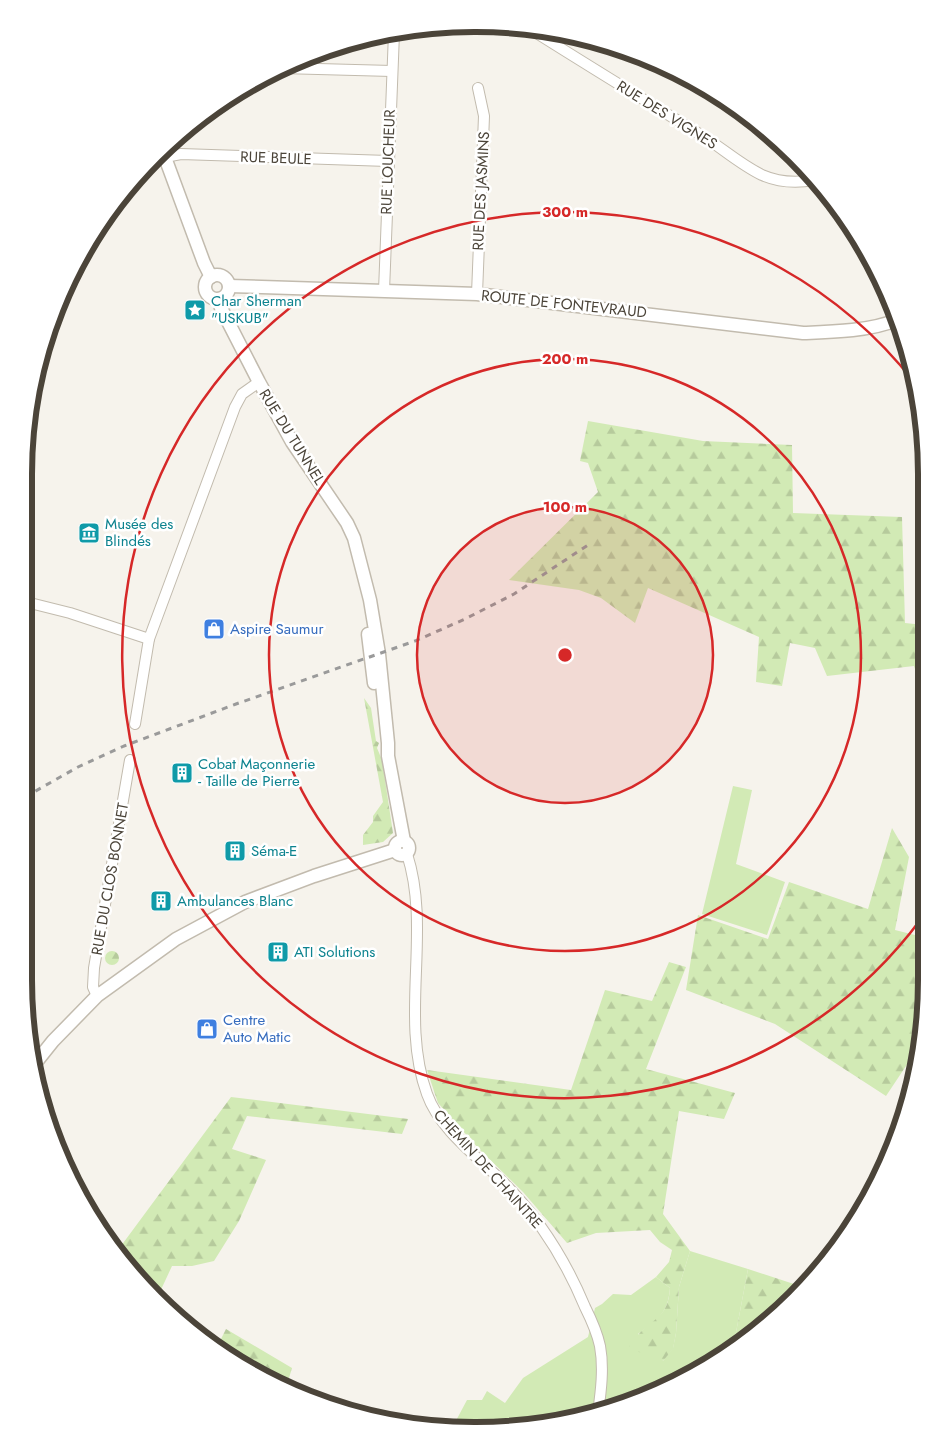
<svg xmlns="http://www.w3.org/2000/svg" width="950" height="1455" viewBox="0 0 950 1455" font-family="Jost,sans-serif">
	<style>
		.green { fill: #d2eab5 }
		.forest { fill: url(#forest-firs) }
		.lines { fill: none; stroke-linecap: round; stroke-linejoin: round }
		.minor-casing { stroke: #c2bbae; stroke-width: 12 }
		.tertiary-casing { stroke: #c2bbae; stroke-width: 15 }
		.minor { stroke: #fff; stroke-width: 10 }
		.tertiary { stroke: #fff; stroke-width: 12 }
		.rail { stroke: #9a9a9a; stroke-width: 3; stroke-dasharray: 6 6; stroke-linecap: butt }
		.ring { fill: none; stroke: #d62828; stroke-width: 2.5 }
		.labels { text-anchor: middle; dominant-baseline: central; stroke-width: 5; stroke-linejoin: round; paint-order: stroke }
		.street-label { font-size: 15px; fill: #4b4439; stroke: #fff }
		.culture-label { font-size: 15px; fill: #0d838f; stroke: #fff; text-anchor: start }
		.shop-label { font-size: 15px; fill: #366cbe; stroke: #fff; text-anchor: start }
		.rim { fill: none; stroke: #4b4439; stroke-width: 6 }
		.centre { fill: #d62828; stroke: #fff; stroke-width: 2.5 }
		.ring-label { font-size: 15px; text-anchor: middle; font-weight: bold; fill: #d62828; stroke: #fff; stroke-width: 5; stroke-linejoin: round; paint-order: stroke }
	</style>
	<defs>
		<pattern id="forest-firs" width="22" height="20" patternUnits="userSpaceOnUse" patternTransform="scale(1.25)"><rect width="22" height="20" fill="#d2eab5"/><path d="M5 1l3.5 6h-7zM16 11l3.5 6h-7z" fill="#b6ca9c"/></pattern>
	</defs>
	<rect width="100%" height="100%" fill="#f6f3ec"/>
	<g class="green">
		<polygon points="733,786 752,790 736,864 785,882 767,935 702,914"/>
		<path d="M690 1251 748 1269 734 1343 701 1371 592 1416 451 1430 467 1400H482L487 1391 505 1403 523 1378 588 1337 595 1308 602 1304 613 1294 631 1295 656 1277 670 1288C668 1314 657 1320 638 1334L663 1361 673 1348 676 1333 679 1287Z"/>
	</g>
	<g class="forest">
		<polygon points="588,421 703,441 792,445 793,513 902,517 905,623 924,625 924,696 914,666 827,676 815,648 790,643 782,686 756,682 759,637 648,588 635,623 601,598 579,590 509,580 598,492 588,463 580,461"/>
		<polygon points="364,698 371,708 376,741 379,743 377,748 382,760 393,833 383,842 363,845 363,835 373,822 373,816 383,802"/>
		<polygon points="892,828 909,857 895,930 923,937 922,1039 917,1055 914,1054 886,1096 775,1024 686,990 698,915 768,939 789,882 868,909"/>
		<circle cx="112" cy="958" r="7"/>
		<path d="M669 962 686 967 646 1069 735 1093 724 1119 679 1111 663 1214 690 1251 679 1287 676 1333 673 1349 663 1361 628 1348C631 1344 634 1339 638 1335 654 1317 668 1318 670 1288L656 1277 669 1262 672 1250 660 1242 650 1230 596 1233 567 1243 523 1192 479 1149 438 1103 427 1070 571 1090 605 990 652 1001Z"/>
		<polygon points="231,1097 408,1119 402,1134 247,1116 232,1149 266,1160 239,1221 214,1261 192,1266 172,1266 159,1294 118,1250"/>
		<polygon points="748,1269 803,1287 734,1343"/>
		<polygon points="226,1329 292,1368 286,1388 217,1347"/>
	</g>
	<g class="lines">
		<g class="minor-casing">
			<g id="minor">
				<path d="M527 27C584 63 641 98 698 133 720 146 739 164 762 175 778 182 797 183 814 180"/>
				<polyline points="281,68 392,71"/>
				<polyline points="165,157 181,154 388,161"/>
				<polyline points="384,291 394,33"/>
				<polyline points="477,294 484,116 478,88"/>
				<polyline points="26,602 70,613 149,639"/>
				<polyline points="135,724 149,639 235,407 242,394 259,382"/>
				<path d="M407 854C432 931 399 1017 427 1094 439 1128 474 1154 500 1179 537 1215 565 1259 585 1307 591 1319 597 1332 600 1346 604 1368 601 1391 598 1413"/>
				<polyline points="97,996 93,987 94,968 130,760"/>
			</g>
		</g>
		<g class="tertiary-casing">
			<g id="tertiary">
				<polyline points="163,152 204,263 211,277"/>
				<circle cx="217" cy="287" r="12"/>
				<path d="M229 286 477 294 803 333C831 332 871 331 896 320"/>
				<polyline points="219,299 221,308 259,382 292,442 347,523 354,538 370,600 379,654 388,743 388,756 404,841"/>
				<polyline points="368,634 374,683"/>
				<circle cx="402" cy="848" r="7"/>
				<polyline points="37,1061 53,1041 97,996 176,939 245,902 314,876 395,850"/>
			</g>
		</g>
		<use href="#minor" class="minor"/>
		<use href="#tertiary" class="tertiary"/>
		<polyline class="rail" points="25,797 78,767 124,746 236,704 415,641 465,619 514,594 591,543"/>
	</g>
	<circle cx="565" cy="655" r="148" fill="#d62828" fill-opacity=".12"/>
	<g class="ring">
		<circle cx="565" cy="655" r="148"/>
		<circle cx="565" cy="655" r="296"/>
		<path d="M921 919A443 443 0 1 1 914 382"/>
	</g>
	<defs>
		<g id="sight-square" transform="scale(1.125)"><rect x="-9" y="-9" width="18" height="18" rx="4" fill="#0f9aa8" stroke="#fff"/><path d="M0-6L1.8-2.2L6-1.7L2.9 1.2L3.7 5.4L0 3.3L-3.7 5.4L-2.9 1.2L-6-1.7L-1.8-2.2Z" fill="#fff"/></g>
		<g id="museum-square" transform="scale(1.125)"><rect x="-9" y="-9" width="18" height="18" rx="4" fill="#0f9aa8" stroke="#fff"/><path d="M0-6L6-3V-2H-6V-3ZM-5-1h2V3h-2ZM-1-1h2V3h-2ZM3-1h2V3H3ZM-6 4H6V6H-6Z" fill="#fff"/></g>
		<g id="shop-square" transform="scale(1.125)"><rect x="-9" y="-9" width="18" height="18" rx="4" fill="#3f7fe0" stroke="#fff"/><path d="M-5-2.5h2.3a2.7 3.5 0 0 1 5.4 0H5L5.5 6h-11ZM-1.5-2.5h3a1.5 2.3 0 0 0-3 0Z" fill="#fff"/></g>
		<g id="building-square" transform="scale(1.125)"><rect x="-9" y="-9" width="18" height="18" rx="4" fill="#0f9aa8" stroke="#fff"/><path d="M-4-6H4V6H1V3H-1V6H-4ZM-2.5-4.3h1.7v1.8h-1.7ZM.8-4.3h1.7v1.8H.8ZM-2.5-1h1.7V.8h-1.7ZM.8-1h1.7V.8H.8Z" fill="#fff"/></g>
	</defs>
	<g fill-rule="evenodd">
		<use href="#sight-square" x="195" y="310"/>
		<use href="#museum-square" x="89" y="533"/>
		<use href="#shop-square" x="214" y="629"/>
		<use href="#building-square" x="182" y="773"/>
		<use href="#building-square" x="235" y="851"/>
		<use href="#building-square" x="161" y="901"/>
		<use href="#building-square" x="278" y="952"/>
		<use href="#shop-square" x="207" y="1029"/>
	</g>
	<g class="labels">
		<g class="street-label">
			<text transform="translate(667 115) rotate(32)">RUE DES VIGNES</text>
			<text transform="translate(276 158) rotate(2)">RUE BEULE</text>
			<text transform="translate(388 162) rotate(-88)">RUE LOUCHEUR</text>
			<text transform="translate(481 191) rotate(-87)">RUE DES JASMINS</text>
			<text transform="translate(564 304) rotate(6)">ROUTE DE FONTEVRAUD</text>
			<text transform="translate(292 437) rotate(58)">RUE DU TUNNEL</text>
			<text transform="translate(110 879) rotate(-80)">RUE DU CLOS BONNET</text>
			<text transform="translate(488 1169) rotate(48)">CHEMIN DE CHAINTRE</text>
		</g>
		<g class="culture-label">
			<text x="211" y="301">Char Sherman<tspan x="211" dy="17">"USKUB"</tspan></text>
			<text x="105" y="524">Musée des<tspan x="105" dy="17">Blindés</tspan></text>
			<text x="198" y="764">Cobat Maçonnerie<tspan x="198" dy="17">- Taille de Pierre</tspan></text>
			<text x="251" y="851">Séma-E</text>
			<text x="177" y="901">Ambulances Blanc</text>
			<text x="294" y="952">ATI Solutions</text>
		</g>
		<g class="shop-label">
			<text x="230" y="629">Aspire Saumur</text>
			<text x="223" y="1020">Centre<tspan x="223" dy="17">Auto Matic</tspan></text>
		</g>
	</g>
	<path d="M0 0H950V1455H0ZM474 32H476A442 442 0 0 1 918 474V980A442 442 0 0 1 476 1422H474A442 442 0 0 1 32 980V474A442 442 0 0 1 474 32Z" fill="#fff" fill-rule="evenodd"/>
	<path class="rim" d="M474 32H476A442 442 0 0 1 918 474V980A442 442 0 0 1 476 1422H474A442 442 0 0 1 32 980V474A442 442 0 0 1 474 32Z"/>
	<circle cx="565" cy="655" r="8" class="centre"/>
	<g class="ring-label">
		<text x="565" y="217">300 m</text>
		<text x="565" y="364">200 m</text>
		<text x="565" y="512">100 m</text>
	</g>
</svg>
